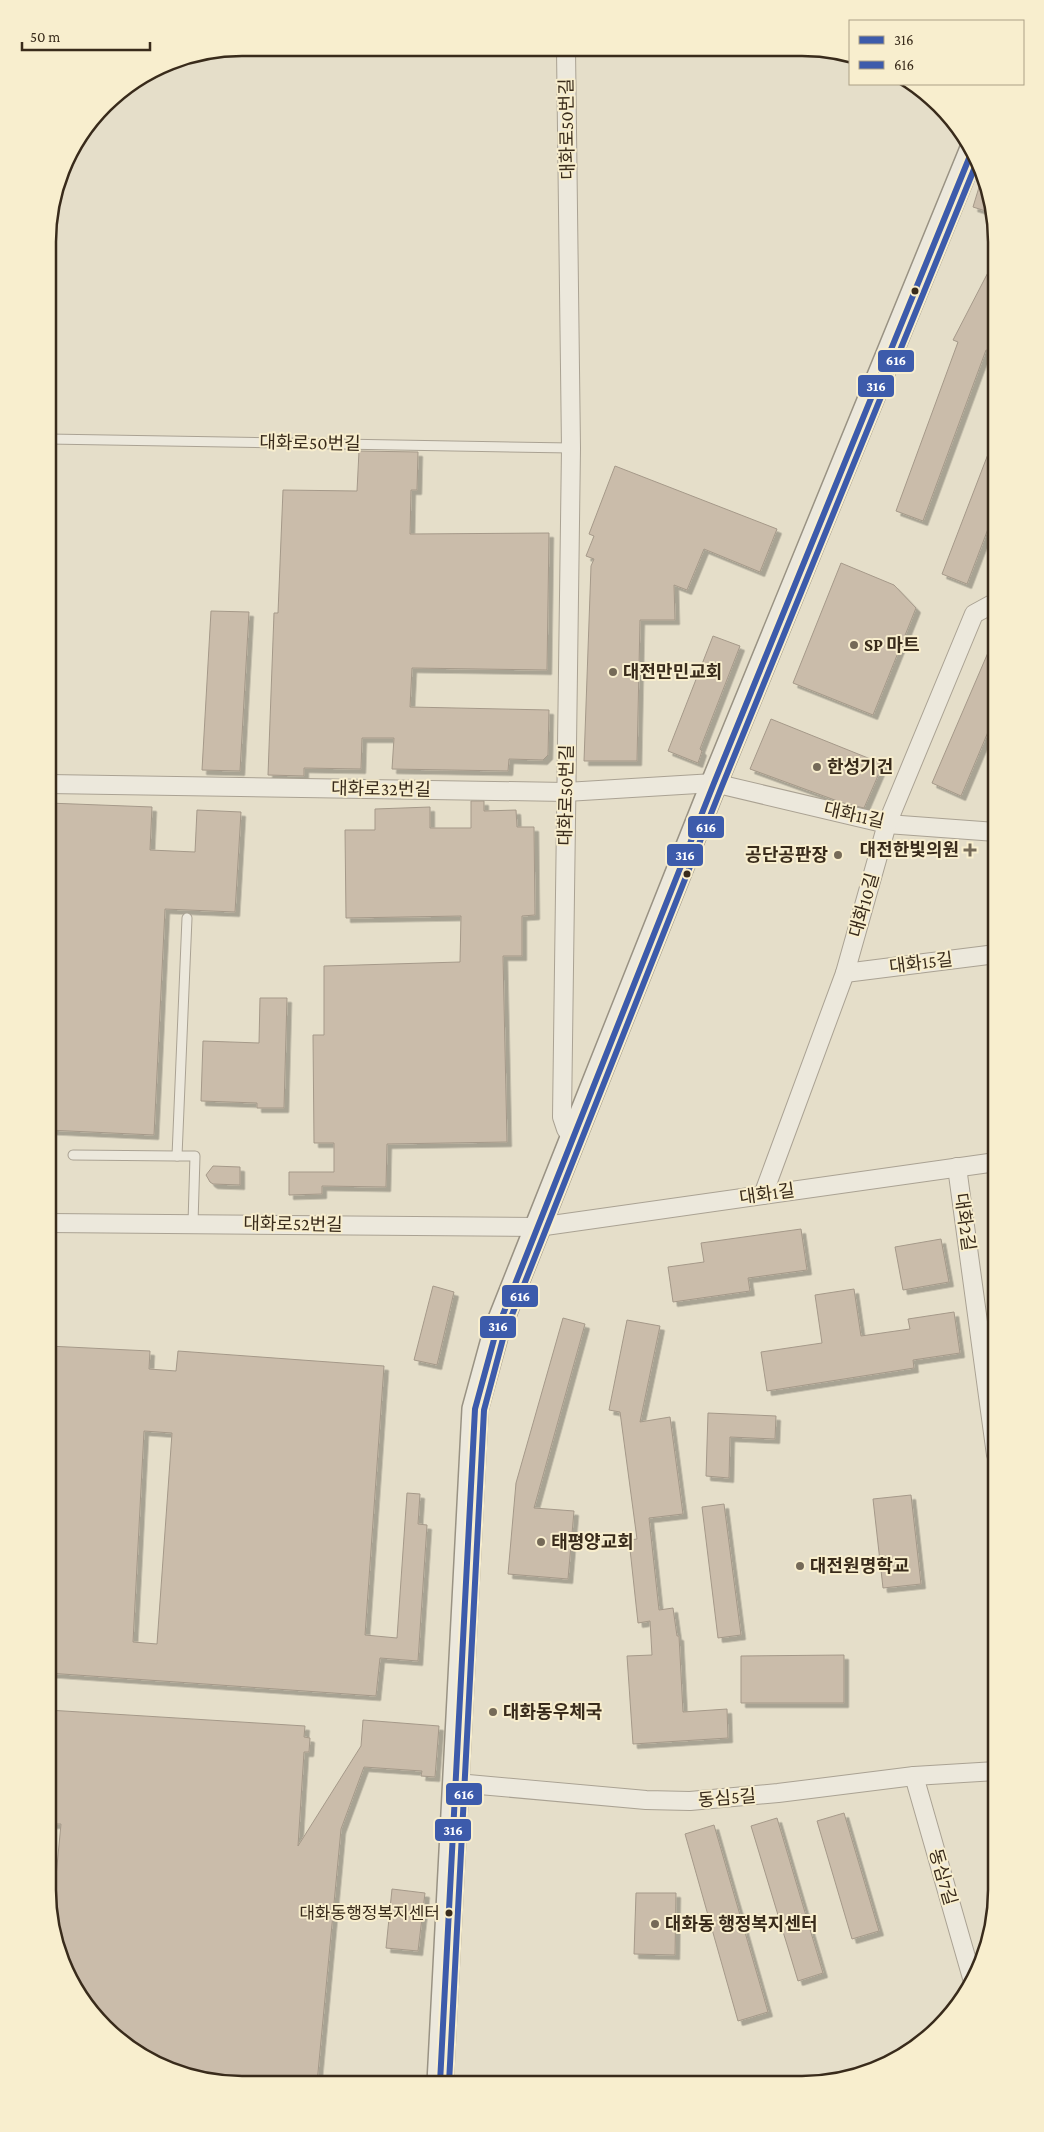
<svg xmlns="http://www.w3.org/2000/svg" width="1044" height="2132" viewBox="0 0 1044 2132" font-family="'Crimson Pro','Noto Sans KR',serif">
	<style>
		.building { fill: #cabcaa; stroke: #a59989; fill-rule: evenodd; filter: url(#shadow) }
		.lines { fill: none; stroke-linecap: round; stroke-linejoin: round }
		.service-casing { stroke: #aaa293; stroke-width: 11 }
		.minor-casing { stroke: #aaa293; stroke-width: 20 }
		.secondary-casing { stroke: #999283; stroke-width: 28 }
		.service { stroke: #ece8dc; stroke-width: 9 }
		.minor { stroke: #ece8dc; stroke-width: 18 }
		.secondary { stroke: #ece8dc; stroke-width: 25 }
		.bus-1-casing { stroke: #f8eece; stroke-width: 10 }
		.bus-2-casing { stroke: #f8eece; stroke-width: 10 }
		.bus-1 { stroke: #3d5bab; stroke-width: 6 }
		.bus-2 { stroke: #3d5bab; stroke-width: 6 }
		.bus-dot { fill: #392b1b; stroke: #f8eece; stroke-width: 2 }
		.poi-dot { fill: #756a58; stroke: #f8eece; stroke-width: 2 }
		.labels { text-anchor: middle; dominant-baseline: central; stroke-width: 4; stroke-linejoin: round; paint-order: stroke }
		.bus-label { font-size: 17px; fill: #392b1b; stroke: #f8eece; text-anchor: end }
		.street-label { font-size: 18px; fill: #392b1b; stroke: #f8eece }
		.poi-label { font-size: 18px; font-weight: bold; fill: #392b1b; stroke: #f8eece; text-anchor: start }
		.rim { fill: none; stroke: #392b1b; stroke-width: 2.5 }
		.line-badge { stroke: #f8eece; stroke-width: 2 }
		.badge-label { font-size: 14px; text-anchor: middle; font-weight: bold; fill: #fff }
	</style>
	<defs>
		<filter id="shadow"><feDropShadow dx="4.5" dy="4.5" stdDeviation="0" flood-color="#0004"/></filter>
	</defs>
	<rect width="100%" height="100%" fill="#e5dec9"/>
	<g class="building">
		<polygon points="983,174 986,180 992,213 973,207"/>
		<polygon points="996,257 996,353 986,350 923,521 896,511 958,342 953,340"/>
		<polygon points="995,436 996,508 967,584 942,574"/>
		<polygon points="359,451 418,452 417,490 411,490 410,534 549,533 547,670 412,668 410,707 549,710 548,755 543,760 509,759 508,771 392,769 394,738 362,738 361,769 304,768 304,776 268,775 274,613 278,613 283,490 357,491"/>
		<polygon points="615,466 777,529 760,572 704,549 687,590 674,585 675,620 640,620 637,761 584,761 591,566 594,559 586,556 594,536 589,534"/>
		<polygon points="841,563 894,585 916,608 873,715 793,683"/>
		<polygon points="211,611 249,612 240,771 202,770"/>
		<polygon points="996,634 996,713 961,796 932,783"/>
		<polygon points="713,636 740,646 700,749 702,751 698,763 668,751"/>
		<polygon points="771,719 883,764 864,808 843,803 750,769"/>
		<polygon points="471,801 484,801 484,811 516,810 517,827 534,827 535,915 522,916 522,956 503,956 507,1142 387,1144 386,1187 322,1186 322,1194 289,1195 289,1172 334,1172 334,1143 314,1143 313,1035 324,1035 324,966 460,962 461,916 346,918 345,830 375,830 375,809 430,807 430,828 471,828"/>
		<polygon points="48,803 152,807 150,850 195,852 197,810 241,812 235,912 165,909 154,1135 48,1130"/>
		<polygon points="260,998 287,998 284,1108 257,1108 257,1103 201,1101 203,1041 259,1043"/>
		<polygon points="213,1166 240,1167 240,1185 213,1184 210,1182 206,1175"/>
		<polygon points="801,1229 807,1270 748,1278 750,1291 673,1302 668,1267 704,1262 701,1243"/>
		<polygon points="941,1239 949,1282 903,1290 895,1247"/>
		<polygon points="433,1286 454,1292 437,1365 414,1360"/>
		<polygon points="854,1289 861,1336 910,1329 908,1319 954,1312 960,1353 913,1360 914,1368 767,1391 761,1352 822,1343 815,1295"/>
		<polygon points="563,1318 585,1324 534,1508 574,1511 568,1579 508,1574 516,1483"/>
		<polygon points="627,1320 660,1326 640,1422 670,1417 683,1514 649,1518 659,1610 673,1608 677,1636 679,1636 683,1712 727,1709 728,1738 633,1744 627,1656 652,1655 650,1621 638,1623 629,1540 637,1539 620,1412 609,1410"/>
		<path d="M48 1346 150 1351 149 1369 176 1371 178 1351 384 1366 365 1635 397 1638 407 1493 420 1494 418 1524 427 1525 418 1661 380 1658 376 1696 48 1673ZM144 1431 172 1433 157 1644 133 1642Z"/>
		<polygon points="708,1413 776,1416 775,1439 730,1437 729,1478 706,1476"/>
		<polygon points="911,1495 921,1584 883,1588 873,1499"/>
		<polygon points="724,1504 741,1635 718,1638 702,1507"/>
		<polygon points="844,1655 844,1703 741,1703 741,1656"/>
		<polygon points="48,1710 305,1726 304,1737 310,1738 309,1752 304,1752 298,1846 361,1746 363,1720 439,1726 435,1777 421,1776 422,1771 364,1767 341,1829 317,2083 217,2083 168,2070 114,2036 80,1998 58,1952 52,1919 61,1824 48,1824"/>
		<polygon points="844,1813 879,1931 852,1939 817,1821"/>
		<polygon points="777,1818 823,1973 798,1981 751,1826"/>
		<polygon points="714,1825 768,2012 738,2021 685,1834"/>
		<polygon points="392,1889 425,1893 418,1951 386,1948"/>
		<polygon points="636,1893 676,1893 675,1955 634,1954"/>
	</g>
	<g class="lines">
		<g class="service-casing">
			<g id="service">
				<polyline points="48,439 571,448"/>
				<polyline points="187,918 177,1156 195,1156 193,1223"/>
				<polyline points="73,1155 177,1156"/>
			</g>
		</g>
		<g class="minor-casing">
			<g id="minor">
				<polyline points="566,50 571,448 562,1117 566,1129 573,1139"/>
				<polyline points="48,784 566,792 714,783 887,824 996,832"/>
				<polyline points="845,973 996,954"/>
				<polyline points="957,1167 996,1455"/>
				<polyline points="763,1195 845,973 887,824 974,614 996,602"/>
				<polyline points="48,1223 538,1227 996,1162"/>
				<polyline points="914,1776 972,1978"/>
				<polyline points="457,1783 646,1800 690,1801 778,1793 914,1776 996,1771"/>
			</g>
		</g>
		<g class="secondary-casing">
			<polyline id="secondary" points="440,2083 475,1409 496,1332 714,783 972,151"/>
		</g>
		<use href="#service" class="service"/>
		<use href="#minor" class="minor"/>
		<use href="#secondary" class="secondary"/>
		<g class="bus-1-casing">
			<polyline id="bus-1" points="440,2083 475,1409 496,1332 714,783 972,151"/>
		</g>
		<g class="bus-2-casing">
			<polyline id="bus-2" points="449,2083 484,1410 504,1335 722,786 977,162"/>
		</g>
		<use href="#bus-1" class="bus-1"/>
		<use href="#bus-2" class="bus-2"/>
	</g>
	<g class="bus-dot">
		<circle cx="915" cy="291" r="4.5"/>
		<circle cx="687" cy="874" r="4.5"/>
		<circle cx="449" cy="1913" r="4.5"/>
	</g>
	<g class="poi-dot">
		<circle cx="854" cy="645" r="5"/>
		<circle cx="613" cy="672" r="5"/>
		<circle cx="817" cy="767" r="5"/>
		<path d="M967.5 842.5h5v5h5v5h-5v5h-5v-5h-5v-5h5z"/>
		<circle cx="838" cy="855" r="5"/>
		<circle cx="541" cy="1542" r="5"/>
		<circle cx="800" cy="1566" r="5"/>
		<circle cx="493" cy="1712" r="5"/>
		<circle cx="655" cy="1924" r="5"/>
	</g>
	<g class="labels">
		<g class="bus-label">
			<text x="440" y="1913">대화동행정복지센터</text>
		</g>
		<g class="street-label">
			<text transform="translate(567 129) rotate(-91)">대화로50번길</text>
			<text transform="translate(310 443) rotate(1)">대화로50번길</text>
			<text transform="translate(381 789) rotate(1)">대화로32번길</text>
			<text transform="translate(566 795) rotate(-89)">대화로50번길</text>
			<text transform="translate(854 815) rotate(13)">대화11길</text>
			<text transform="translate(864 905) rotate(-74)">대화10길</text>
			<text transform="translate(921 963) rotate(-7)">대화15길</text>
			<text transform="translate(767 1194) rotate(-8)">대화1길</text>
			<text transform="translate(965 1222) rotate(82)">대화2길</text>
			<text transform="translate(293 1224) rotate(1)">대화로52번길</text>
			<text transform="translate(727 1798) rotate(-5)">동심5길</text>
			<text transform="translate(943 1877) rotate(74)">동심7길</text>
		</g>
		<g class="poi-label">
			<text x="864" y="645">SP 마트</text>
			<text x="623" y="672">대전만민교회</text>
			<text x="827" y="767">한성기건</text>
			<text x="959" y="850" text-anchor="end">대전한빛의원</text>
			<text x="828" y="855" text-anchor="end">공단공판장</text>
			<text x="551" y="1542">태평양교회</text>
			<text x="810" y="1566">대전원명학교</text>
			<text x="503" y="1712">대화동우체국</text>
			<text x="665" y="1924">대화동 행정복지센터</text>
		</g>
	</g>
	<path d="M0 0H1044V2132H0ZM242 56H802A186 186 0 0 1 988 242V1890A186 186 0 0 1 802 2076H242A186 186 0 0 1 56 1890V242A186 186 0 0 1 242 56Z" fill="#f8eece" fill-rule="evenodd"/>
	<path class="rim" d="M242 56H802A186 186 0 0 1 988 242V1890A186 186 0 0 1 802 2076H242A186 186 0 0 1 56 1890V242A186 186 0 0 1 242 56Z"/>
	<g class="line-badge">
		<rect x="877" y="349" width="38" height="24" rx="5" fill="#3d5bab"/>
		<rect x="857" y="374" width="38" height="24" rx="5" fill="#3d5bab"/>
		<rect x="687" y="815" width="38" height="24" rx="5" fill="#3d5bab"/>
		<rect x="666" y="843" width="38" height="24" rx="5" fill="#3d5bab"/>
		<rect x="501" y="1284" width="38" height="24" rx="5" fill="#3d5bab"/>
		<rect x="479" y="1315" width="38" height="24" rx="5" fill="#3d5bab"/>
		<rect x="445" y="1782" width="38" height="24" rx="5" fill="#3d5bab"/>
		<rect x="434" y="1818" width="38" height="24" rx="5" fill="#3d5bab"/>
	</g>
	<g class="badge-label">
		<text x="896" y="365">616</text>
		<text x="876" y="391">316</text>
		<text x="706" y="832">616</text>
		<text x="685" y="860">316</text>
		<text x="520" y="1301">616</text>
		<text x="498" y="1331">316</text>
		<text x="464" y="1799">616</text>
		<text x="453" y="1835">316</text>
	</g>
	<rect x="849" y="20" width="175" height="65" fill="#f8eece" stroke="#aca086"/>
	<rect x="859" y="36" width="25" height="8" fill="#3d5bab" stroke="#aca086"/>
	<text x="894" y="45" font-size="15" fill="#392b1b">316</text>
	<rect x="859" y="61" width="25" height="8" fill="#3d5bab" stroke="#aca086"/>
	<text x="894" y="70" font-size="15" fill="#392b1b">616</text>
	<path d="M22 42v8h128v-8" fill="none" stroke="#392b1b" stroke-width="2.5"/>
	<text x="30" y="42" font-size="15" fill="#392b1b" stroke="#f8eece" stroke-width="4" paint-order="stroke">50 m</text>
</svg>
